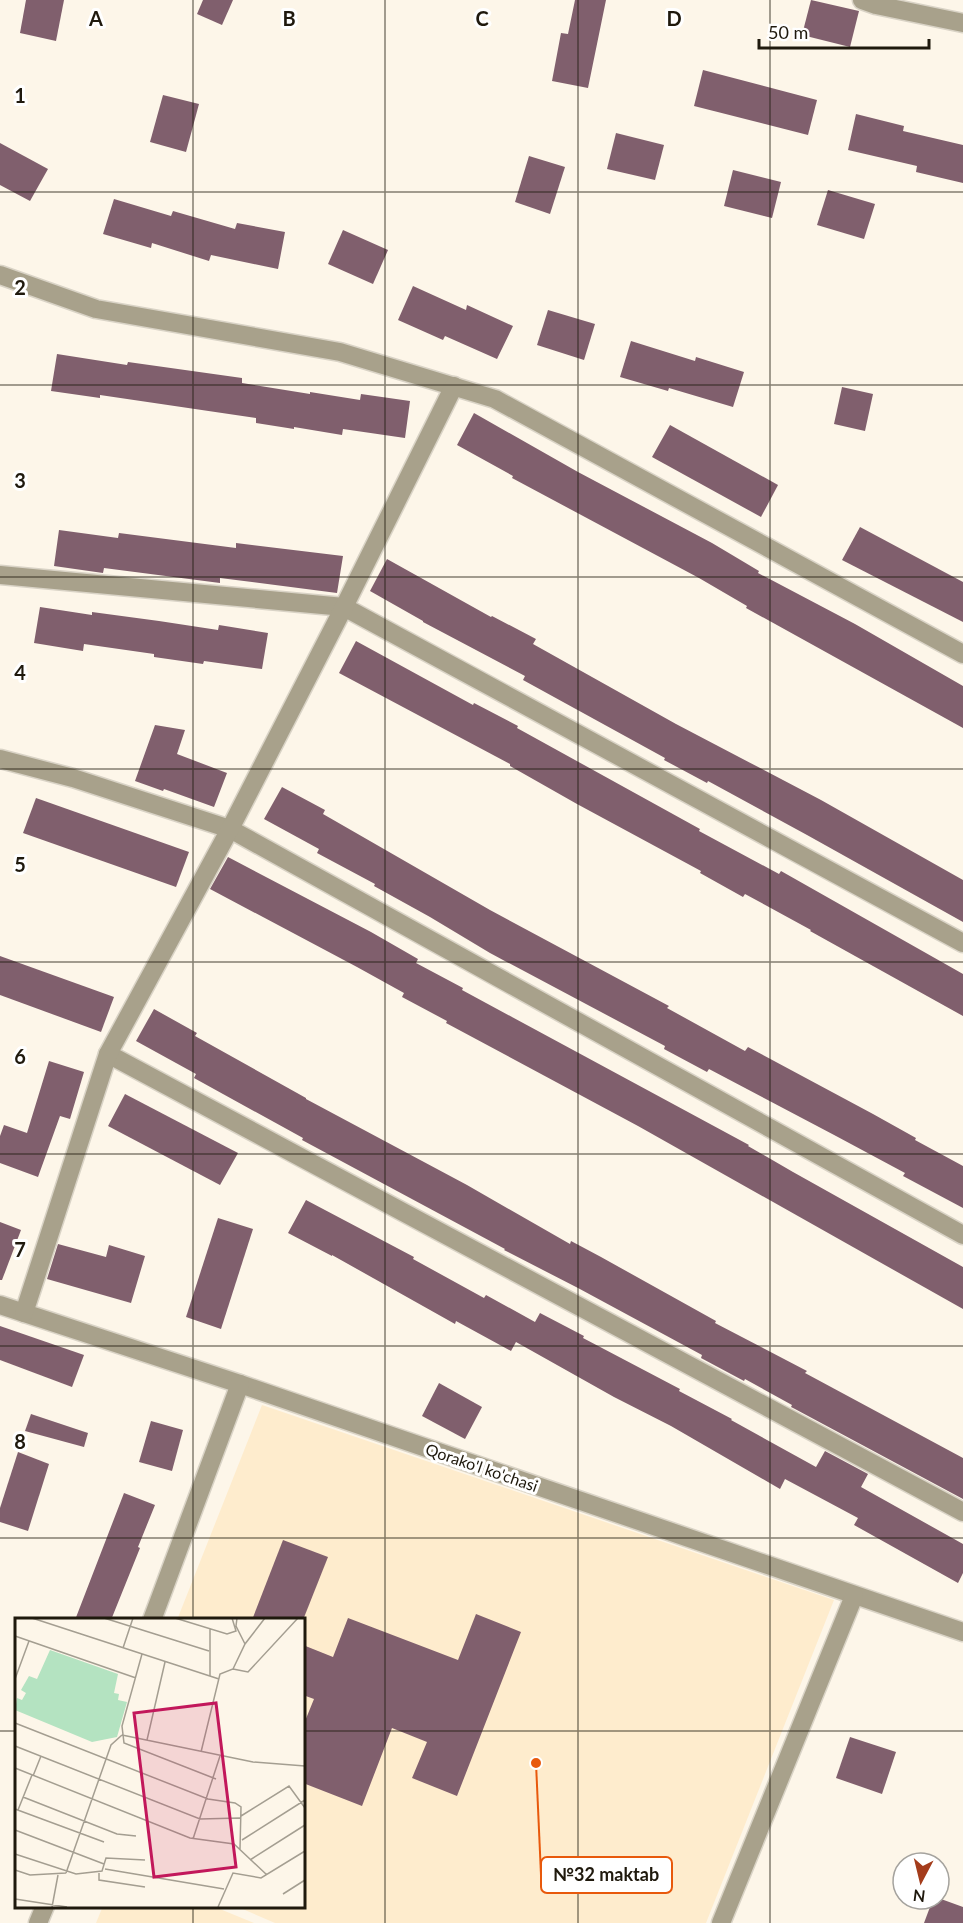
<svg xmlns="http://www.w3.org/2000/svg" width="963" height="1923" viewBox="0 0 963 1923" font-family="Lato,sans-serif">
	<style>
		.built { fill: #feeccd }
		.building { fill: #805f6d }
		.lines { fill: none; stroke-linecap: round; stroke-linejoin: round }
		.minor-casing { stroke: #d9d3c6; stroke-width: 21 }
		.minor { stroke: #a8a18b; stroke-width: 18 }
		.grid { fill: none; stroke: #1f190d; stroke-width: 1.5; stroke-opacity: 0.55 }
		.labels { text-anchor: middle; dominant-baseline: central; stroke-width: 6; stroke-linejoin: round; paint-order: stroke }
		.street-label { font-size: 16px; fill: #1f190d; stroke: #fff }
		.inset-road { fill: none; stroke: #a49e91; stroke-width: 1.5 }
		.view { fill: #c2185b; fill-opacity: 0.15; stroke: #c2185b; stroke-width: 3 }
		.inset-edge { fill: none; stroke: #1f190d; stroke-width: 3 }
		.grid-label { font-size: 20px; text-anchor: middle; font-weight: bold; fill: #1f190d; stroke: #fff; stroke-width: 6; stroke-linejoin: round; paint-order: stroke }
		.leader { fill: none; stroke: #e8590c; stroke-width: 2 }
		.callout-dot { fill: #e8590c; stroke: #fff; stroke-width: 2 }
		.callout { fill: #fff; stroke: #e8590c; stroke-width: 2 }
		.callout-label { font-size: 18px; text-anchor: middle; font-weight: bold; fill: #1f190d }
	</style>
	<rect width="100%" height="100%" fill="#fdf6e9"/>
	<g class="built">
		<polygon points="262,1405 834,1600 706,1923 275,1923 238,1907 303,1906 303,1620 177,1620"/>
		<polygon points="103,1906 215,1907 254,1923 96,1923"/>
	</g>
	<g class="building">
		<polygon points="26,0 64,0 56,41 20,33"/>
		<polygon points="203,0 233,0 222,25 197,14"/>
		<polygon points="575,0 606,0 588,88 552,81 561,33 568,34"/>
		<polygon points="811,0 859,11 850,47 802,35"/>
		<polygon points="703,70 817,100 808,135 694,106"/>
		<polygon points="163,95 199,104 186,152 150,142"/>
		<polygon points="856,114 904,126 903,131 963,145 963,183 916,172 917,166 848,150"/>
		<polygon points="616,133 664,145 655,180 607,169"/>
		<polygon points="0,143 48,169 30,201 0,185"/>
		<polygon points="529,156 565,167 550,214 515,202"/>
		<polygon points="733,170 781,182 772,218 724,206"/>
		<polygon points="828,190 875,204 864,239 817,225"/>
		<polygon points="114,199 171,216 173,211 235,229 237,223 285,232 278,269 211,255 209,261 152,243 151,248 103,234"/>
		<polygon points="343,230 388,250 373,284 328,264"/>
		<polygon points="413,286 466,310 467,305 513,326 497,359 445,336 443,340 398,320"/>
		<polygon points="548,310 595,324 584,360 537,345"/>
		<polygon points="631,341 695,361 696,357 744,372 733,407 669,388 668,391 620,377"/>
		<polygon points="57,354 127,365 128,362 242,378 242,383 310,394 310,392 360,400 361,394 410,401 405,438 343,429 342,435 294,427 294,429 256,423 256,418 100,395 100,398 51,391"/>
		<polygon points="842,387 873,394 865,431 834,424"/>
		<polygon points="474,413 578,472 712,543 759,571 758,573 855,624 963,686 963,728 746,608 747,606 699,578 512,478 513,476 457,445"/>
		<polygon points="670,425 778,485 761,517 652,457"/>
		<polygon points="860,527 963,582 963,622 842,560"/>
		<polygon points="59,530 118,538 119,533 236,548 236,543 343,556 337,593 220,578 220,583 104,568 103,573 54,566"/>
		<polygon points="387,559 491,617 492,616 536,639 533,644 676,724 821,800 963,880 963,922 807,835 708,781 707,783 664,760 665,758 523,680 525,676 423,622 423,621 370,591"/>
		<polygon points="40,607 92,615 92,612 159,621 218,630 219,625 268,633 262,669 204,661 203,664 154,657 154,654 84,644 83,651 34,643"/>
		<polygon points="356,641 473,705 474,703 518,726 517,728 700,829 699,831 779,874 781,871 963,974 963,1016 810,931 811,930 745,894 743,897 700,873 701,871 577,804 510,766 510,764 339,673"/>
		<polygon points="155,725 185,730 177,754 227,773 214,807 164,789 163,791 135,781"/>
		<polygon points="282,787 325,810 323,814 490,910 669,1006 667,1008 745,1051 748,1047 873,1114 916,1138 915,1140 963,1166 963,1208 903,1176 905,1173 836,1136 709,1069 707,1072 664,1049 665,1046 490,953 430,917 374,886 375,884 317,853 319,849 264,819"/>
		<polygon points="36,798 189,852 176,887 23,833"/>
		<polygon points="228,857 371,932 418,959 416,963 463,988 462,990 749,1145 748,1146 793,1172 963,1267 963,1309 638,1126 446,1023 447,1021 402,997 404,993 357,967 210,889"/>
		<polygon points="0,956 114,997 101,1032 0,995"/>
		<polygon points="154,1009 197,1033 195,1036 306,1098 306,1099 467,1185 570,1244 571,1241 601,1257 716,1321 715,1323 807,1371 805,1373 963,1458 963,1499 795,1409 791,1407 792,1405 745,1379 744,1381 701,1358 702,1355 578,1288 504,1250 505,1249 302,1140 303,1138 194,1078 196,1074 136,1041"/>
		<polygon points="49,1061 84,1072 70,1119 60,1116 38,1177 0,1163 0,1136 4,1125 27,1133"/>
		<polygon points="125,1094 238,1153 220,1185 108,1126"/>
		<polygon points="306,1200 414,1257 413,1259 484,1298 486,1295 535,1322 540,1313 584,1336 583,1338 680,1389 679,1391 732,1419 731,1420 816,1467 825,1451 868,1474 861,1487 963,1544 963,1573 958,1583 854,1525 858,1518 785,1479 780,1489 671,1426 614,1397 516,1342 511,1351 456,1321 455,1324 332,1255 332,1256 288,1233"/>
		<polygon points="218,1218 253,1229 221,1329 186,1317"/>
		<polygon points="0,1222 21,1230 2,1280 0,1280"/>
		<polygon points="58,1244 106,1257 109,1245 145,1256 131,1303 47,1279"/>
		<polygon points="0,1326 84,1355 72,1387 0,1360"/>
		<polygon points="439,1383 482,1407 465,1439 422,1416"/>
		<polygon points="31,1414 88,1433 84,1447 25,1431"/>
		<polygon points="151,1421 183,1430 172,1471 139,1462"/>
		<polygon points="18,1452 49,1464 28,1531 0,1522 0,1508"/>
		<polygon points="124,1493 155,1505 138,1547 140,1548 111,1620 75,1620"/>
		<polygon points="283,1540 328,1557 303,1620 252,1620"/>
		<polygon points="476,1614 521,1632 457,1796 412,1778 427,1742 392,1728 362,1806 303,1783 303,1726 314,1699 303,1695 303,1645 333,1657 348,1618 458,1660"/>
		<polygon points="850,1737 896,1752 882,1794 836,1778"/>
		<polygon points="933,1899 941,1899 963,1907 963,1923 924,1923"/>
	</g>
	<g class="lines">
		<g class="minor-casing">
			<g id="minor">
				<polyline points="862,0 876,5 963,23"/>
				<polyline points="0,275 96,309 340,352 495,399 963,654"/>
				<polyline points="0,575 344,607 963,943"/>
				<polyline points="0,759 73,778 230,829 963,1235"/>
				<polyline points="108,1054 963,1512"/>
				<polyline points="0,1305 240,1384 963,1632"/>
				<polyline points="24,1313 108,1054 230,829 344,607 454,386"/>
				<polyline points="152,1620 240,1384"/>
				<polyline points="38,1923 45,1906"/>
				<polyline points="721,1923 854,1596"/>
			</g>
		</g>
		<use href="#minor" class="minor"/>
	</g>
	<path class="grid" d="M193 0V1620M385 0V1923M578 0V1923M770 0V1923M0 192H963M0 385H963M0 577H963M0 769H963M0 962H963M0 1154H963M0 1346H963M0 1538H963M0 1731H16M303 1731H963M193 1906V1923"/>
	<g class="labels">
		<g class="street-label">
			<text transform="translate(482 1467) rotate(19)">Qorako'l ko'chasi</text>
		</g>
	</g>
	<g transform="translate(15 1618)">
		<rect width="290" height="290" fill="#fdf6e9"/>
		<path d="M35 32 103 56 99 75 104 76 103 82 112 84 102 119 77 124 0 92 2 80 7 82 11 75 6 72 14 58 22 61Z" fill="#b4e3c1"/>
		<path class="inset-road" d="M17 0 204 61M57 0H80M89 0 194 33M160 0 212 16 221 13 217 0M222 0 221 8 230 26M0 18 121 60M108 30 118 0M127 36 107 108 109 125 201 161M218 51 233 54 283 0M195 58V11M0 61 14 23M0 105 193 181 220 185 226 189 225 231M107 117 238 144 290 148M132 122 150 44M0 128 185 201 225 200M186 134 205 56 218 51 230 26 250 0M0 150 175 220 219 226 252 257M18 158 26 138M8 179 102 216 121 218M0 191 89 224M3 192 17 157M226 198 274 168 290 190M0 212 89 246M178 221 205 138M227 222 290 182M0 236 61 256 87 253 91 240 130 242M235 242 290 207M90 251 209 271M0 252 15 257 51 255M51 255 96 127 107 117M84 255V262L130 269M268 276 290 262M0 281 52 289M37 289 43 257M203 289 218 255 246 260 290 233"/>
		<path class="view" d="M201 85 221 249 139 259 119 95Z"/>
		<rect width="290" height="290" class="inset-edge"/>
	</g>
	<g class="grid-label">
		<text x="96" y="26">A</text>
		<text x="289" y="26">B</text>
		<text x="482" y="26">C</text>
		<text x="674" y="26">D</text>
		<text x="20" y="103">1</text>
		<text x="20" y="295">2</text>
		<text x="20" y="488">3</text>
		<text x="20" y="680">4</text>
		<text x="20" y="872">5</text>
		<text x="20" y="1064">6</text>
		<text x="20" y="1257">7</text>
		<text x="20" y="1449">8</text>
	</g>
	<path class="leader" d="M536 1763L541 1875"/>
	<circle class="callout-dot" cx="536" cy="1763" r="6"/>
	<rect class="callout" x="541" y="1857" width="131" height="36" rx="6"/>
	<g class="callout-label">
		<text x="606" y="1881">№32 maktab</text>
	</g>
	<g transform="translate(921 1881) rotate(187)"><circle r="28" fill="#ffffff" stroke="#a5a39e" stroke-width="1.5"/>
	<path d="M0-4.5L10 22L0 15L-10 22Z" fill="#a43c1b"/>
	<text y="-9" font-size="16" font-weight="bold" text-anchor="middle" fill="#1f190d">N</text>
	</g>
	<path d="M759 39v9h170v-9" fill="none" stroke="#1f190d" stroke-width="3"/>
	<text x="768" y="39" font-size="18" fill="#1f190d" stroke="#ffffff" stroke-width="4.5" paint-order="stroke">50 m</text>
</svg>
